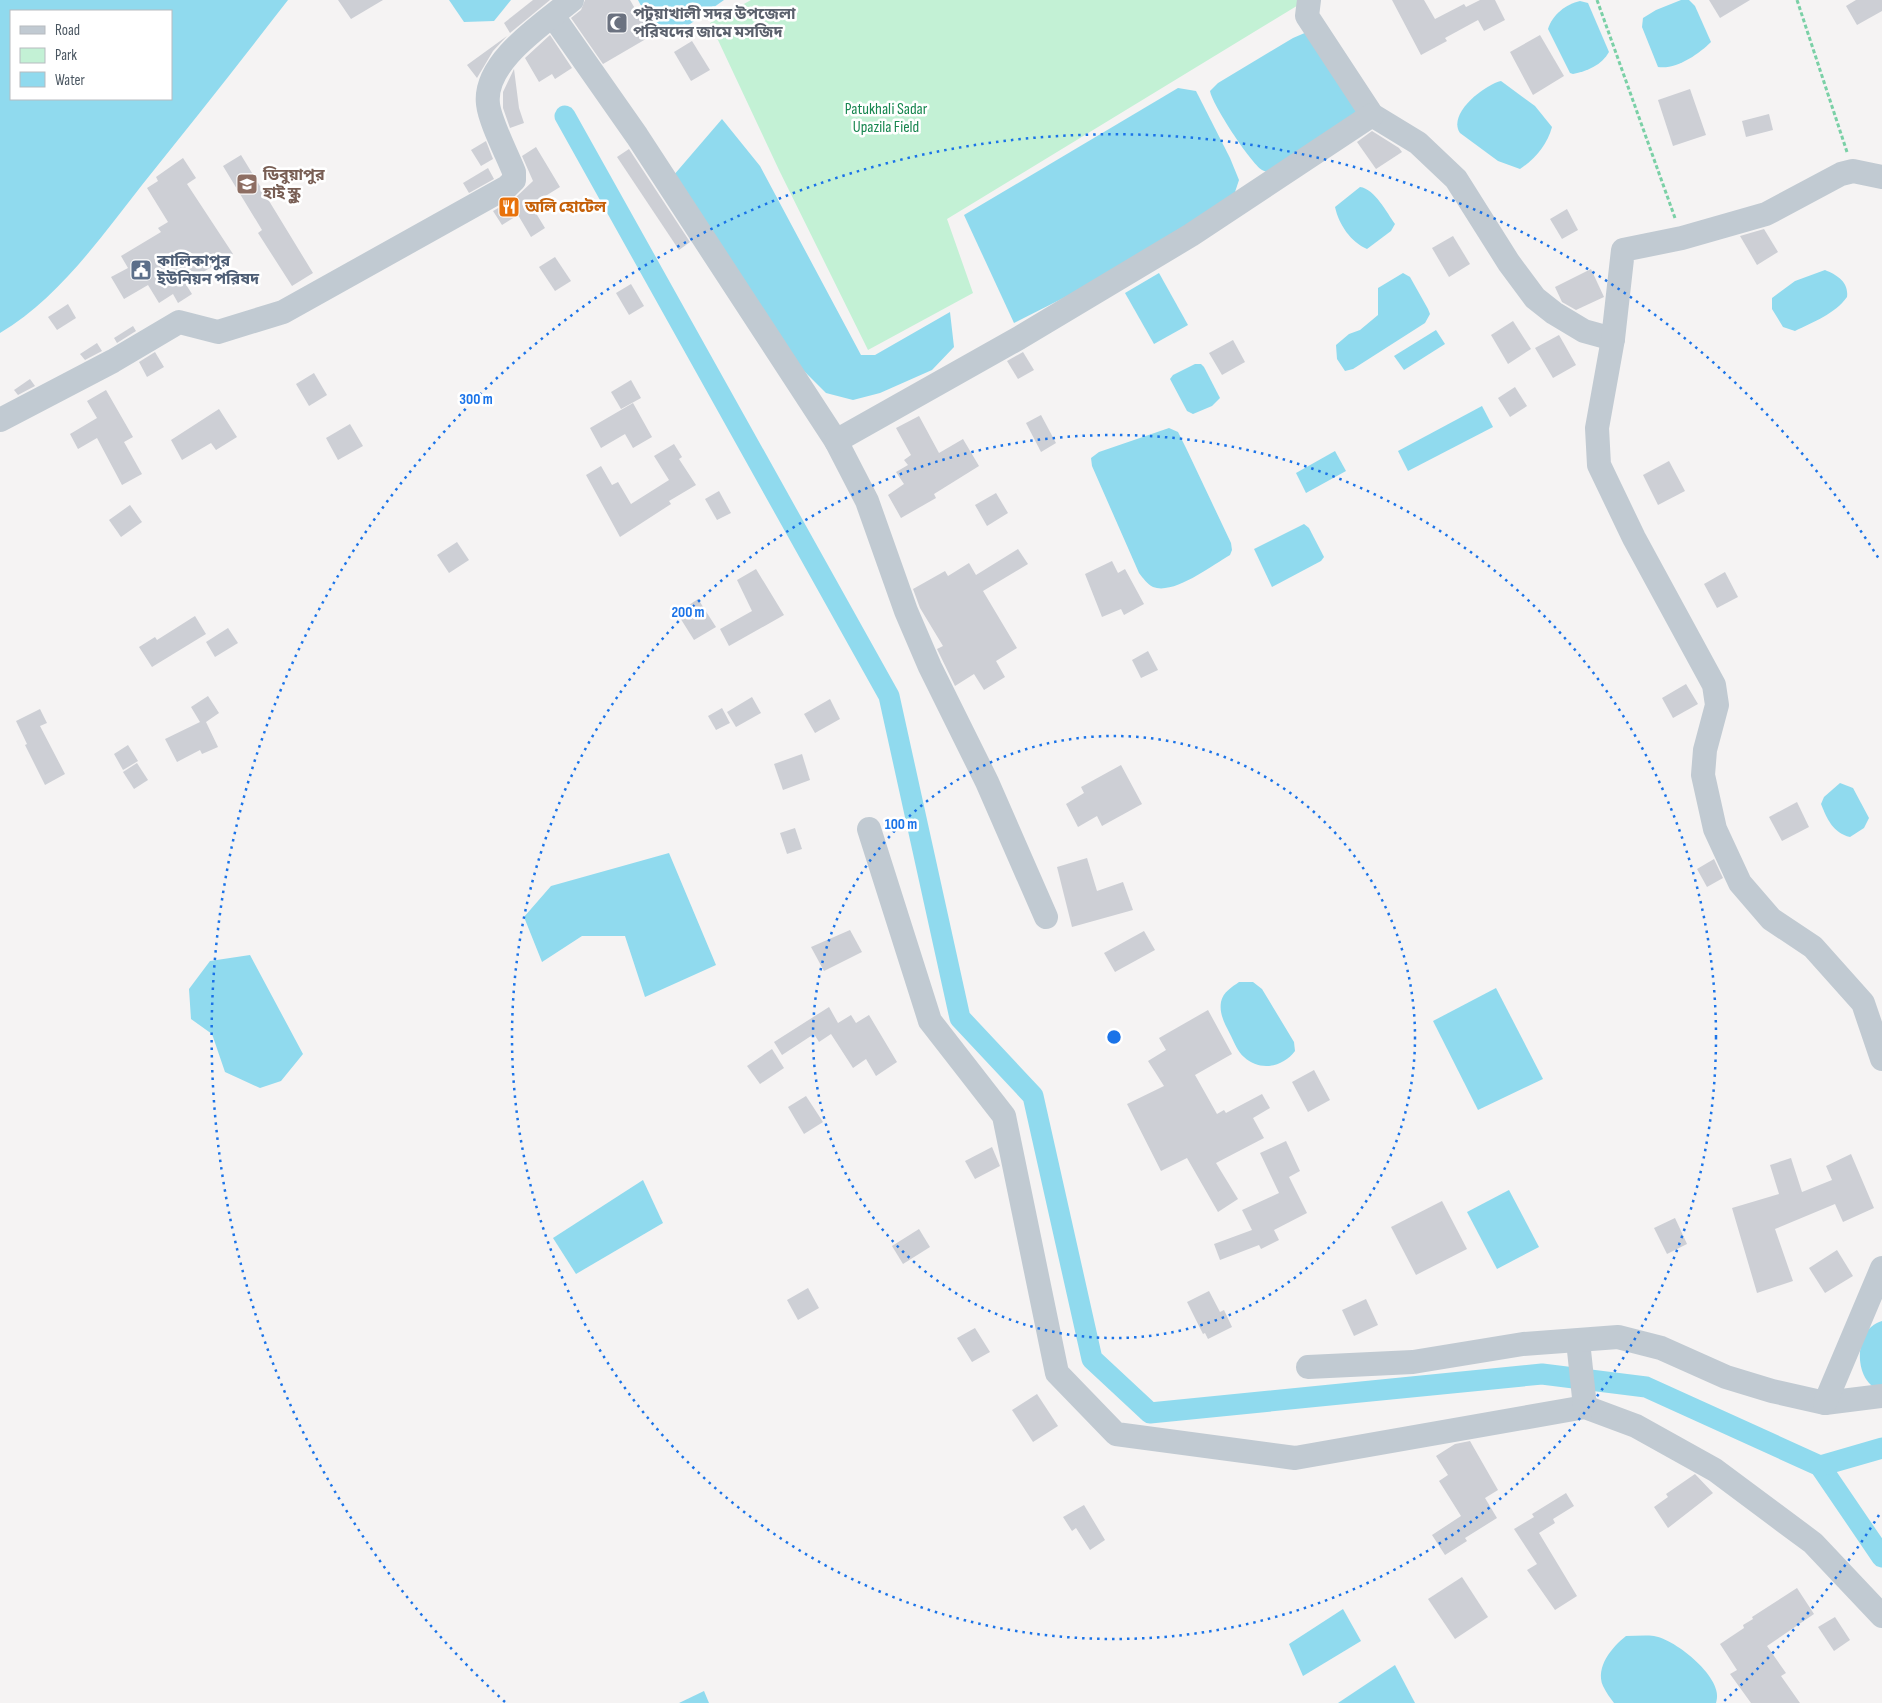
<svg xmlns="http://www.w3.org/2000/svg" width="1882" height="1703" viewBox="0 0 1882 1703" font-family="'Sofia Sans Condensed','Noto Sans Bengali',sans-serif">
	<style>
		.green { fill: #c3f1d5 }
		.water { fill: #90daee; fill-rule: evenodd }
		.lines { fill: none; stroke-linecap: round; stroke-linejoin: round }
		.canal { stroke: #90daee; stroke-width: 21 }
		.building { fill: #cdcfd5 }
		.path { stroke: #7ad0a6; stroke-width: 3; stroke-dasharray: 4 2.5; stroke-linecap: butt }
		.minor { stroke: #c1cad2; stroke-width: 24 }
		.ring { fill: none; stroke: #1a73e8; stroke-width: 2.5; stroke-dasharray: 2.5 5 }
		.labels { text-anchor: middle; dominant-baseline: central; stroke-width: 5; stroke-linejoin: round; paint-order: stroke }
		.worship-label { font-size: 16px; font-weight: bold; fill: #5b616d; stroke: #fff; text-anchor: start }
		.park-label { font-size: 16px; fill: #17864f; stroke: #fff }
		.education-label { font-size: 16px; font-weight: bold; fill: #785e54; stroke: #fff; text-anchor: start }
		.food-label { font-size: 16px; font-weight: bold; fill: #c56008; stroke: #fff; text-anchor: start }
		.service-label { font-size: 16px; font-weight: bold; fill: #4e5e75; stroke: #fff; text-anchor: start }
		.centre { fill: #1a73e8; stroke: #fff; stroke-width: 2.5 }
		.ring-label { font-size: 15px; text-anchor: middle; font-weight: bold; fill: #1a73e8; stroke: #fff; stroke-width: 5; stroke-linejoin: round; paint-order: stroke }
	</style>
	<rect width="100%" height="100%" fill="#f5f3f3"/>
	<polygon class="green" points="751,0 1300,0 1300,4 947,219 973,293 868,350 779,170 710,23"/>
	<g class="water">
		<path d="M0 0H288C240 62 191 124 142 185 101 237 58 299 0 333ZM171 11V99H11V11Z"/>
		<polygon points="449,0 511,0 494,21 464,22"/>
		<path d="M638 0H724L683 29C656 25 651 25 638 0Z"/>
		<path d="M1681 0H1689L1695 6 1711 42C1699 54 1676 70 1658 67L1642 27 1643 18 1656 10Z"/>
		<path d="M1580 1 1588 3 1609 52C1602 65 1587 71 1573 74L1570 73 1548 29C1552 15 1566 4 1580 1Z"/>
		<path d="M1307 32 1357 110 1352 118 1269 173C1267 172 1264 171 1262 170 1250 162 1212 104 1210 91L1218 83 1293 38Z"/>
		<path d="M1501 81 1535 106 1552 127C1547 145 1536 158 1520 169L1498 161 1460 133C1447 114 1484 85 1501 81Z"/>
		<polygon points="1178,88 1196,91 1230,158 1239,180 1233,198 1089,285 1014,323 964,215"/>
		<polygon points="722,119 760,166 861,355 875,355 950,312 954,347 932,370 880,393 853,400 826,393 784,351 673,176"/>
		<path d="M1360 187C1375 189 1387 213 1395 224L1391 231 1367 249C1351 242 1339 225 1335 207Z"/>
		<path d="M1825 270C1837 275 1849 282 1847 297 1835 314 1813 322 1795 331L1783 327 1772 309V298L1795 281Z"/>
		<polygon points="1159,273 1188,325 1154,344 1125,293"/>
		<polygon points="1403,273 1410,277 1428,309 1430,314 1425,323 1353,369 1345,371 1337,359 1336,345 1349,334 1360,330 1378,315 1378,288"/>
		<polygon points="1436,330 1445,344 1404,370 1394,356"/>
		<polygon points="1195,364 1201,364 1204,367 1220,398 1212,406 1193,414 1187,411 1170,379 1173,375"/>
		<polygon points="1482,406 1493,427 1408,471 1398,451"/>
		<path d="M1169 428 1178 432 1186 448 1231 543 1232 550 1230 555C1211 566 1174 595 1153 587 1147 584 1143 578 1139 573L1092 466 1091 458 1099 452Z"/>
		<polygon points="1335,451 1346,471 1306,493 1296,473"/>
		<polygon points="1304,524 1309,528 1324,557 1321,561 1272,587 1254,549"/>
		<path d="M1840 783 1853 788 1869 818 1864 828 1850 837C1833 833 1827 819 1821 804L1824 797Z"/>
		<polygon points="669,853 716,965 645,997 625,936 582,936 542,962 524,917 551,886"/>
		<polygon points="250,955 303,1054 281,1081 260,1088 225,1072 212,1034 191,1019 189,989 210,961"/>
		<path d="M1239 982H1253L1262 989 1294 1042 1295 1051C1283 1067 1260 1072 1244 1057 1238 1052 1234 1042 1230 1034 1225 1024 1219 1014 1221 1002 1223 992 1232 987 1239 982Z"/>
		<polygon points="1496,988 1543,1079 1478,1110 1433,1021"/>
		<polygon points="643,1180 663,1223 576,1274 553,1238"/>
		<polygon points="1509,1190 1539,1247 1497,1269 1467,1212"/>
		<path d="M1882 1321V1390C1855 1387 1850 1330 1882 1321Z"/>
		<polygon points="1343,1609 1361,1641 1303,1676 1289,1644"/>
		<path d="M1626 1636C1635 1636 1645 1635 1654 1636 1675 1639 1726 1679 1716 1703H1614C1610 1698 1606 1692 1603 1686 1595 1667 1612 1647 1626 1636Z"/>
		<polygon points="1395,1665 1415,1703 1338,1703"/>
		<polygon points="704,1691 709,1703 679,1703"/>
	</g>
	<g class="lines">
		<g class="canal">
			<polyline points="565,116 889,696 960,1018 1033,1096 1092,1359 1150,1413 1542,1374 1646,1387 1820,1466 1882,1557"/>
			<polyline points="1820,1466 1882,1448"/>
		</g>
	</g>
	<g class="building">
		<polygon points="338,0 383,0 351,19"/>
		<polygon points="533,0 550,0 510,33 504,23"/>
		<polygon points="585,0 630,0 651,36 603,64 571,18 581,10"/>
		<polygon points="1392,0 1424,0 1435,19 1464,4 1466,7 1480,0 1495,0 1505,20 1484,31 1478,20 1445,38 1447,41 1421,55"/>
		<polygon points="1709,0 1750,0 1720,18"/>
		<polygon points="1856,0 1882,0 1882,11 1857,25 1846,6"/>
		<polygon points="550,35 572,68 555,79 552,74 539,82 525,58"/>
		<polygon points="1540,35 1564,76 1533,95 1510,52"/>
		<polygon points="507,36 493,51 477,78 467,65"/>
		<polygon points="692,41 710,70 691,81 674,52"/>
		<polygon points="514,69 519,108 524,123 510,128 503,108 503,92"/>
		<polygon points="1690,89 1706,135 1673,146 1658,100"/>
		<polygon points="1769,114 1773,130 1746,137 1742,121"/>
		<polygon points="1372,131 1399,148 1402,152 1376,169 1357,142"/>
		<polygon points="486,141 493,159 481,166 471,150"/>
		<polygon points="536,147 560,187 531,205 545,228 531,237 518,215 502,225 493,211 514,199 533,181 522,156"/>
		<polygon points="629,149 690,242 679,250 617,157"/>
		<polygon points="241,155 313,273 292,286 258,233 262,230 223,166"/>
		<polygon points="183,158 196,178 187,184 233,254 185,283 192,294 178,303 173,294 159,303 148,285 124,299 111,277 128,268 121,256 161,232 158,228 168,222 147,188 158,181 156,177"/>
		<polygon points="488,168 494,179 469,193 463,183"/>
		<polygon points="1567,209 1578,230 1562,239 1550,219"/>
		<polygon points="1764,229 1778,252 1757,265 1740,236"/>
		<polygon points="1453,236 1470,264 1449,277 1432,248"/>
		<polygon points="555,257 571,281 555,291 539,267"/>
		<polygon points="1591,269 1604,297 1576,310 1562,302 1555,287"/>
		<polygon points="631,284 644,306 629,315 616,293"/>
		<polygon points="68,304 76,318 57,330 48,317"/>
		<polygon points="1513,321 1531,349 1508,364 1491,335"/>
		<polygon points="133,326 136,331 117,343 114,338"/>
		<polygon points="1559,335 1576,365 1553,378 1535,348"/>
		<polygon points="1233,340 1245,362 1222,375 1209,353"/>
		<polygon points="97,343 102,351 85,360 80,354"/>
		<polygon points="155,352 164,367 147,377 139,362"/>
		<polygon points="1023,352 1034,370 1018,379 1007,361"/>
		<polygon points="314,373 327,395 309,406 296,384"/>
		<polygon points="30,379 35,386 18,395 14,390"/>
		<polygon points="631,380 641,398 621,409 611,392"/>
		<polygon points="1515,387 1527,406 1510,417 1498,398"/>
		<polygon points="106,390 133,437 124,442 142,474 122,485 97,438 78,449 70,434 97,418 87,401"/>
		<polygon points="633,403 652,437 633,448 625,434 601,448 590,428"/>
		<polygon points="219,409 237,437 216,450 211,443 182,460 171,440"/>
		<polygon points="1041,415 1056,443 1041,452 1026,423"/>
		<polygon points="919,416 939,453 963,439 979,466 934,494 936,498 901,518 888,495 904,484 896,472 908,465 904,460 911,455 896,428"/>
		<polygon points="350,424 363,446 338,460 326,438"/>
		<polygon points="674,444 682,457 679,459 696,485 669,501 671,504 620,537 586,475 601,466 612,485 618,482 631,504 669,480 654,456"/>
		<polygon points="1669,461 1685,491 1658,505 1643,475"/>
		<polygon points="719,491 731,513 717,520 705,499"/>
		<polygon points="996,493 1008,513 987,526 975,505"/>
		<polygon points="130,505 142,522 121,537 109,520"/>
		<polygon points="457,542 469,560 449,573 437,555"/>
		<polygon points="1018,549 1028,564 983,591 1017,648 996,661 1005,677 984,690 974,674 955,686 937,649 943,646 920,608 913,589 945,571 948,576 969,563 976,575"/>
		<polygon points="1112,561 1118,573 1125,569 1144,604 1124,615 1121,609 1102,617 1085,574"/>
		<polygon points="756,569 784,615 729,646 720,629 752,611 737,580"/>
		<polygon points="1725,572 1738,597 1717,608 1704,584"/>
		<polygon points="698,599 716,627 694,640 677,613"/>
		<polygon points="195,616 206,634 152,667 139,647 155,637 157,640"/>
		<polygon points="228,628 238,643 215,657 206,642"/>
		<polygon points="1148,651 1158,670 1141,678 1132,660"/>
		<polygon points="1686,684 1698,704 1673,718 1662,698"/>
		<polygon points="208,696 219,713 206,722 218,747 202,754 200,750 177,762 165,739 200,722 191,707"/>
		<polygon points="752,697 761,713 736,727 727,712"/>
		<polygon points="830,699 840,719 815,733 804,714"/>
		<polygon points="722,708 730,723 716,730 708,716"/>
		<polygon points="40,709 47,723 40,726 65,774 45,785 25,745 27,744 16,721"/>
		<polygon points="128,745 138,761 123,770 114,754"/>
		<polygon points="802,754 810,780 783,790 774,764"/>
		<polygon points="137,763 148,780 134,789 123,772"/>
		<polygon points="1121,765 1142,804 1102,826 1097,816 1078,827 1066,804 1084,793 1081,787"/>
		<polygon points="1797,802 1809,827 1782,841 1769,817"/>
		<polygon points="795,828 802,849 787,854 780,833"/>
		<polygon points="1087,858 1097,891 1123,882 1133,910 1072,927 1057,867"/>
		<polygon points="1714,859 1723,878 1707,887 1697,869"/>
		<polygon points="850,930 862,952 824,971 811,947"/>
		<polygon points="1144,931 1155,950 1115,972 1104,953"/>
		<polygon points="829,1007 838,1023 851,1015 856,1023 869,1015 897,1062 876,1076 866,1059 853,1068 831,1034 819,1042 814,1034 782,1055 774,1042"/>
		<polygon points="1208,1010 1232,1054 1195,1075 1217,1114 1224,1110 1226,1113 1262,1094 1270,1108 1253,1118 1264,1138 1216,1163 1238,1199 1218,1212 1187,1158 1161,1171 1127,1104 1164,1086 1148,1061 1166,1050 1159,1038"/>
		<polygon points="772,1049 784,1068 760,1084 747,1066"/>
		<polygon points="1314,1070 1330,1100 1308,1112 1292,1082"/>
		<polygon points="806,1096 823,1122 804,1134 788,1107"/>
		<polygon points="1286,1141 1300,1171 1289,1177 1307,1213 1274,1230 1279,1240 1261,1249 1259,1245 1220,1260 1214,1244 1252,1230 1242,1210 1279,1193 1260,1153"/>
		<polygon points="992,1147 1000,1166 975,1179 965,1161"/>
		<polygon points="1851,1154 1874,1208 1843,1222 1835,1204 1775,1229 1793,1281 1757,1293 1732,1208 1779,1194 1770,1165 1791,1158 1802,1192 1832,1180 1826,1166"/>
		<polygon points="1442,1201 1467,1249 1416,1275 1391,1227"/>
		<polygon points="1675,1218 1687,1244 1667,1254 1654,1228"/>
		<polygon points="919,1229 930,1247 903,1264 892,1246"/>
		<polygon points="1837,1250 1853,1276 1825,1293 1809,1268"/>
		<polygon points="808,1288 819,1308 798,1320 787,1300"/>
		<polygon points="1209,1291 1220,1312 1224,1310 1232,1327 1208,1339 1205,1333 1203,1334 1187,1302"/>
		<polygon points="1366,1299 1378,1325 1354,1336 1342,1310"/>
		<polygon points="975,1328 990,1352 972,1362 957,1338"/>
		<polygon points="1037,1394 1058,1426 1033,1442 1012,1410"/>
		<polygon points="1470,1441 1498,1490 1485,1498 1497,1518 1465,1538 1467,1541 1445,1555 1432,1535 1461,1516 1439,1481 1448,1475 1436,1456 1455,1444"/>
		<polygon points="1695,1474 1713,1493 1668,1528 1654,1507 1668,1497 1666,1494"/>
		<polygon points="1566,1493 1574,1506 1553,1519 1555,1523 1539,1533 1577,1596 1555,1610 1527,1570 1537,1564 1514,1529 1534,1517 1532,1514"/>
		<polygon points="1084,1505 1105,1540 1090,1550 1076,1528 1072,1531 1063,1517"/>
		<polygon points="1462,1577 1488,1617 1455,1639 1428,1599"/>
		<polygon points="1797,1588 1814,1614 1767,1646 1786,1673 1781,1676 1800,1703 1751,1703 1730,1674 1737,1670 1720,1644 1744,1628 1743,1625 1753,1619 1752,1617"/>
		<polygon points="1835,1617 1850,1640 1834,1651 1818,1627"/>
	</g>
	<g class="lines">
		<g class="path">
			<polyline points="1597,0 1675,218"/>
			<polyline points="1797,0 1847,152"/>
		</g>
		<g class="minor">
			<polyline points="1309,0 1307,16 1372,115 1418,143 1456,179 1509,263 1535,298 1554,313 1584,331 1613,339"/>
			<polyline points="553,16 637,136 836,441 867,501 906,611 930,667 987,782 1046,917"/>
			<polyline points="1882,177 1853,171 1841,174 1766,214 1682,238 1623,250 1613,339 1597,428 1599,465 1634,538 1714,685 1717,705 1705,750 1703,775 1715,829 1740,883 1771,919 1813,947 1863,1003 1882,1059"/>
			<path d="M0 420 113 361 179 322 218 332 283 312 507 187 514 180V172C507 154 490 122 488 104 483 62 543 24 572 0"/>
			<polyline points="836,441 1019,338 1191,235 1372,115"/>
			<polyline points="869,829 930,1021 1004,1116 1057,1373 1116,1434 1295,1458 1585,1407 1636,1426 1715,1470 1813,1543 1882,1616"/>
			<polyline points="1578,1341 1585,1407"/>
			<polyline points="1308,1367 1413,1362 1523,1344 1618,1337 1661,1348 1726,1377 1772,1391 1825,1403 1882,1396"/>
			<polyline points="1825,1403 1882,1268"/>
		</g>
	</g>
	<g class="ring">
		<circle cx="1114" cy="1037" r="301"/>
		<circle cx="1114" cy="1037" r="602"/>
		<path d="M1879 1515A902 902 0 0 1 1723 1702M505 1702A902 902 0 1 1 1879 559"/>
	</g>
	<defs>
		<g id="mosque-square" transform="scale(1.125)"><rect x="-9" y="-9" width="18" height="18" rx="4" fill="#6b7280" stroke="#fff"/><path d="M3.5-4.9A6 6 0 1 0 3.5 4.9A5 5 0 1 1 3.5-4.9Z" fill="#fff"/></g>
		<g id="school-square" transform="scale(1.125)"><rect x="-9" y="-9" width="18" height="18" rx="4" fill="#8d6e63" stroke="#fff"/><path d="M0-5L7-2L0 1L-7-2ZM-4 1L0 2.5L4 1V4Q0 6-4 4Z" fill="#fff"/></g>
		<g id="restaurant-square" transform="scale(1.125)"><rect x="-9" y="-9" width="18" height="18" rx="4" fill="#e8710a" stroke="#fff"/><path d="M-5-6h1v4h1v-4h1v4h1v-4h1v5L-1.5 .5V6h-2V.5L-5-1ZM5-6V6H3V1.5H1.5Q1.5-4 5-6Z" fill="#fff"/></g>
		<g id="civic-square" transform="scale(1.125)"><rect x="-9" y="-9" width="18" height="18" rx="4" fill="#5c6f8a" stroke="#fff"/><path d="M-.6-6.5H3V-4.5H.6V-3L4-1V1h2V6H-6V1h2V-1L-.6-3ZM-1.2 2.5V6h2.4V2.5Z" fill="#fff"/></g>
	</defs>
	<g fill-rule="evenodd">
		<use href="#mosque-square" x="617" y="23"/>
		<use href="#school-square" x="247" y="184"/>
		<use href="#restaurant-square" x="509" y="207"/>
		<use href="#civic-square" x="141" y="270"/>
	</g>
	<g class="labels">
		<g class="worship-label">
			<text x="633" y="14">পটুয়াখালী সদর উপজেলা<tspan x="633" dy="18">পরিষদের জামে মসজিদ</tspan></text>
		</g>
		<g class="park-label">
			<text x="886" y="109">Patukhali Sadar<tspan x="886" dy="18">Upazila Field</tspan></text>
		</g>
		<g class="education-label">
			<text x="263" y="175">ডিবুয়াপুর<tspan x="263" dy="18">হাই স্কুল</tspan></text>
		</g>
		<g class="food-label">
			<text x="525" y="207">অলি হোটেল</text>
		</g>
		<g class="service-label">
			<text x="157" y="261">কালিকাপুর<tspan x="157" dy="18">ইউনিয়ন পরিষদ</tspan></text>
		</g>
	</g>
	<circle cx="1114" cy="1037" r="8" class="centre"/>
	<g class="ring-label">
		<text x="476" y="404">300 m</text>
		<text x="688" y="617">200 m</text>
		<text x="901" y="829">100 m</text>
	</g>
	<rect x="10" y="10" width="162" height="90" fill="#ffffff" stroke="#b7bbc0"/>
	<rect x="20" y="26" width="25" height="8" fill="#c1cad2" stroke="#b7bbc0"/>
	<text x="55" y="35" font-size="15" fill="#4a5661">Road</text>
	<rect x="20" y="48" width="25" height="15" fill="#c3f1d5" stroke="#b7bbc0"/>
	<text x="55" y="60" font-size="15" fill="#4a5661">Park</text>
	<rect x="20" y="72" width="25" height="15" fill="#90daee" stroke="#b7bbc0"/>
	<text x="55" y="85" font-size="15" fill="#4a5661">Water</text>
</svg>
